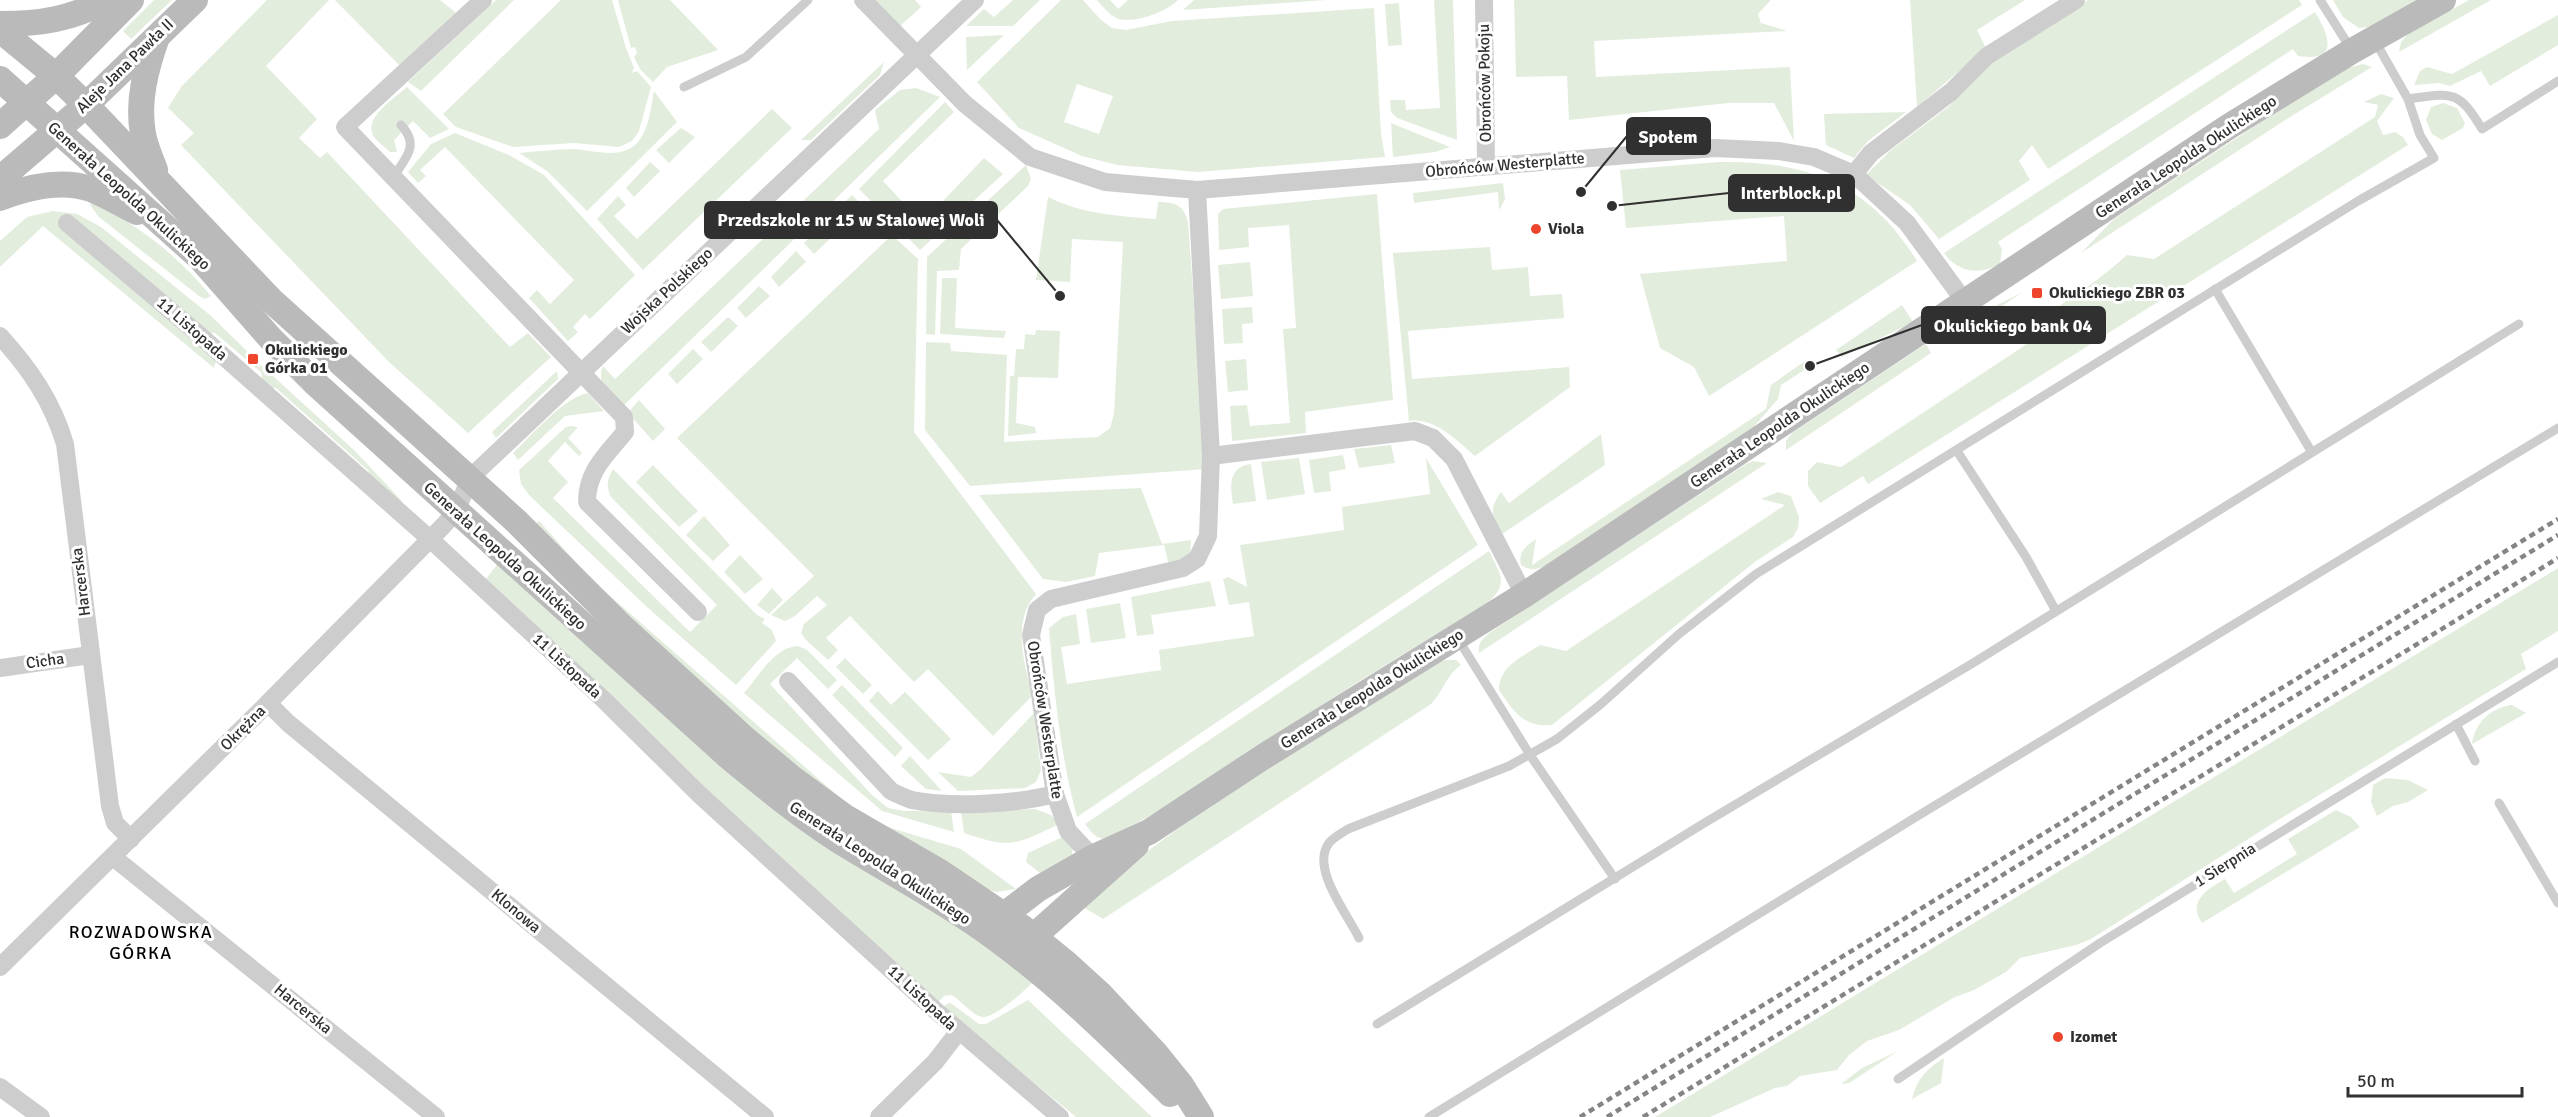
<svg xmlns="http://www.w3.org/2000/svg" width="2558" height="1117" viewBox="0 0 2558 1117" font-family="Signika,sans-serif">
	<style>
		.green { fill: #e3eddd; fill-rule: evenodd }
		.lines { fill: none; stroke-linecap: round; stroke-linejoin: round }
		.lane { stroke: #cdcdcd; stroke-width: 9 }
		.street { stroke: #cdcdcd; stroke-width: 18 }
		.secondary { stroke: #bababa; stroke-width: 26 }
		.rail { stroke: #858585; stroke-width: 4.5; stroke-dasharray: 6 4.5; stroke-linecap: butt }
		.poi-dot { fill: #ed462c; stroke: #fff; stroke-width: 2 }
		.labels { text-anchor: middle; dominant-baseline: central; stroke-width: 6; stroke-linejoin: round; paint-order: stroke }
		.street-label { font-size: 16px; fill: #303030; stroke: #fff }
		.poi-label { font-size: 16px; font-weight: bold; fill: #303030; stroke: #fff; text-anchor: start }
		.neighbourhood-label { font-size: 18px; letter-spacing: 1.5px; fill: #000; stroke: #fff }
		.leader { fill: none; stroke: #303030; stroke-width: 2 }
		.callout-dot { fill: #303030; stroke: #fff; stroke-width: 2 }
		.callout { fill: #303030; stroke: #303030; stroke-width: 2 }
		.callout-label { font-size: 18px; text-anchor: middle; font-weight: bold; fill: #fff }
	</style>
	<rect width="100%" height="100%" fill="#fff"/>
	<g class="green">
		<polygon points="154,0 172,0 131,39 123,31"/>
		<polygon points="267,0 329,0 266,66 317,119 299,138 320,158 327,152 510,347 528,333 551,357 468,433 389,362 181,145 194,133 168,108 181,87"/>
		<polygon points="335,0 440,0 460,16 402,68"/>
		<polygon points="496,0 514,0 421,91 408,82"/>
		<polygon points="561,0 612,0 626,48 634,68 632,73 637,71 651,87 639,131 632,141 619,147 574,143 513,147 456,127 443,114"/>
		<polygon points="618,0 670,0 718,50 667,67 653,82 640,69 634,57 637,53 635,47 631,48"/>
		<polygon points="876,0 915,0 921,7 898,28 872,3"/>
		<polygon points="1013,0 1040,0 1013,26 966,26 984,9 994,17"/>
		<path d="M1061 0H1083L1100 19 1112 28 1126 30 1172 21 1374 8 1381 134 1385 157 1198 172 1117 165 1082 156 1019 128 977 82ZM1077 84 1113 96 1099 134 1064 122Z"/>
		<path d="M1097 0H1110L1118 9 1128 0H1178C1166 12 1137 23 1119 19 1110 16 1103 7 1097 0Z"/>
		<polygon points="1194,0 1326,0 1183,10"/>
		<polygon points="1434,0 1453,0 1457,140 1397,118 1391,112 1390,100 1405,100 1406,110 1440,108"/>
		<polygon points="1514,0 1771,0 1758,14 1761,23 1787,31 1594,41 1596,77 1790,67 1794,141 1774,103 1729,103 1569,120 1567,76 1516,77"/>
		<polygon points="1910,0 2025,0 1977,30 1986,48 1917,107"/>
		<polygon points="2088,0 2299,0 2302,5 2048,169 2032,145 2019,161 2030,180 1939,239 1910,205 1866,175 1890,151 1948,107 1992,63"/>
		<polygon points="2333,0 2418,0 2369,27 2359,28 2343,17"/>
		<polygon points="2469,0 2491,0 2399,52 2401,42 2408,34"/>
		<polygon points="1399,3 1402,45 1388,46 1385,4"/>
		<path d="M2315 12C2330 37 2339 62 2298 56L2293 49 1998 242 2002 249 2000 264C1980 275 1958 273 1944 253Z"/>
		<polygon points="2558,15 2558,45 2490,86 2481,71 2450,86 2439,83 2414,85 2420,71 2427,67 2452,74"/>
		<polygon points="1004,35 967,70 966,37"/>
		<polygon points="884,62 880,75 811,140 801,140"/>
		<polygon points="2363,64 2372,67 2290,117 2081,253 2114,219 2276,112 2348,68"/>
		<path d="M407 87 449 129 430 138 413 121 394 140 397 152H390C385 147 376 141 373 135 364 117 395 98 407 87Z"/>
		<path d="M916 88 940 97 622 407C611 394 595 384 603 366L615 379 879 129 875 110 900 90Z"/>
		<path d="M654 91 677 122 587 211 547 171 519 153C536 151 553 150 570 149 591 149 620 161 637 143 649 131 651 107 654 91Z"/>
		<path d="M2381 94 2394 98 2377 121 2383 135 2395 132 2403 137 2408 145 1868 484 1863 476 1820 503 1808 486V471L1817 462 1841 467 2036 338 2013 332C2055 311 2092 286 2127 255L2154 259 2375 117 2378 105 2364 102Z"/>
		<polygon points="945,102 954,112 883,181 922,223 984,158 1003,174 920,250 859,189"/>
		<polygon points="2443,103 2457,108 2465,123 2463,128 2442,140 2432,134 2426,120 2431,107"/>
		<polygon points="772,109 792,128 643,270 597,219 618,196 626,205 614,216 637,239"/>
		<polygon points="1906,112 1868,141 1854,158 1826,145 1824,114"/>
		<polygon points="1391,123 1450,147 1435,152 1393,157"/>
		<polygon points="681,128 695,137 669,163 656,150"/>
		<polygon points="455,133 509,155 544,175 635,275 590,319 585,314 573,327 578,332 568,341 529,298 537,290 550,304 574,280 445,147 420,170 426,176 418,183 408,172 431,144"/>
		<polygon points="650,162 660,171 634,197 626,188"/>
		<path d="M1719 162C1806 160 1870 184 1917 261L1709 396 1694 367 1660 348 1640 274 1787 261 1784 216 1626 228 1620 170Z"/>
		<polygon points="1026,165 1031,179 1028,186 961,249 959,270 937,271 935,335 926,334 927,257"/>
		<polygon points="1503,183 1505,199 1499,210 1498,192 1414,203 1413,193"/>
		<polygon points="1377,194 1393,400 1305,412 1306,433 1232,441 1230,406 1247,405 1250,426 1290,423 1283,329 1296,328 1289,225 1248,228 1249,247 1219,250 1218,214 1223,209"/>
		<polygon points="852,195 863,207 848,222 837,210"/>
		<path d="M1048 197C1082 214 1118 216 1156 219L1158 202C1175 202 1184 205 1188 222L1206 469 970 486 925 430 926 342 950 343 951 351 1007 355 1004 442 1098 437 1110 428 1114 414 1123 242 1072 239 1070 282 1036 280Z"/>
		<path d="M93 201C141 228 176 254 211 296L205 299 199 296 99 217 90 205Z"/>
		<polygon points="53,211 77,214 101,227 210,315 247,351 245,355 259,367 261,365 355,451 402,501 400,503 367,475 369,471 276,388 268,388 261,382 262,373 215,333 206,334 217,358 214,368 43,226 0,267 0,241 27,217"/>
		<polygon points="829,217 840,229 814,254 804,243"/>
		<path d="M892 235 918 259 914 432 1036 594C1011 623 1025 663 1032 696L993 736 928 669 914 682 850 616 826 638 838 650 828 660 806 640 801 633 804 624 827 605 817 596 795 616 785 621 771 615 814 576 677 438Z"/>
		<path d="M1490 247 1492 270 1528 267 1530 296 1562 294 1564 318 1408 331 1412 379 1569 367 1570 387 1475 456C1457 441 1435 417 1409 421L1393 253Z"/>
		<polygon points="796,251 806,262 779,287 771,277"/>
		<polygon points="1250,262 1253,296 1221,299 1218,265"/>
		<polygon points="942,278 957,278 955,328 1006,331 1004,338 940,334"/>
		<polygon points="759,286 770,296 746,318 737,308"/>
		<polygon points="2023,292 1951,340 1945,331"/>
		<polygon points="1902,305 1913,322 1842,357 1836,350"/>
		<polygon points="1252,307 1253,323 1242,324 1243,343 1224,344 1222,309"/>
		<polygon points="728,317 738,326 711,352 701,342"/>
		<polygon points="1036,330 1060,331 1058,378 1018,377 1016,423 1035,427 1036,433 1008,436 1010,376 1014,376 1016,349 1024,349 1025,334 1035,335"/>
		<polygon points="1926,344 1931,353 1786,450 1786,441 1793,432"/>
		<polygon points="693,349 703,359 677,384 668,374"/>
		<polygon points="1246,359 1248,390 1228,392 1225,361"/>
		<path d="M1805 361 1809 367 1781 385 1778 399 1750 431 1553 562C1541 568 1533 573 1521 565 1518 551 1526 546 1536 539L1532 565 1766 409 1771 385Z"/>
		<polygon points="557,371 558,379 496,438 492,432"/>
		<path d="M588 393 604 411 565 416 518 460 513 453C531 436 564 397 588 393Z"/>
		<polygon points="639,400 665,429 653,441 628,413"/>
		<path d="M571 426 578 427 568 438 582 453 579 456 565 442 548 461 568 482 553 498 690 632 717 605 611 497C606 487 607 479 613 469L757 615 765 619 762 623 772 630 776 641 736 685 647 607 530 496 521 484 519 470 566 427Z"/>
		<path d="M1601 434 1605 465 1502 534C1492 516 1488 510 1501 492L1509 503Z"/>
		<polygon points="1391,445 1395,463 1359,468 1354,449"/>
		<polygon points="1343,455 1346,469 1329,472 1331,491 1314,493 1309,460"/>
		<polygon points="1299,458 1305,494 1267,500 1261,462"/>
		<path d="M1426 458 1478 545 1077 817C1060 755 1054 691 1049 628L1063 617 1076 614 1080 644 1061 647 1067 684 1161 670 1159 650 1254 636 1249 602 1229 605 1223 579 1228 577 1247 587 1240 545 1344 530 1342 507 1430 494Z"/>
		<path d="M1753 461 1767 463 1479 653C1477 643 1483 639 1489 633L1746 464Z"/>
		<path d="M1251 464 1256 501 1233 504C1230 486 1228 467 1251 464Z"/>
		<polygon points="653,465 698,511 679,527 636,482"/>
		<polygon points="1141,488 1162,544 1191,540 1190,554 1169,566 1164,545 1099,553 1095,576 1066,582 1043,579 979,495"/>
		<path d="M1778 492 1791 496 1799 517 1798 528 1793 537 1756 561 1552 725C1524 728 1513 711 1499 690 1499 666 1522 657 1540 645L1566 651 1785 505 1761 499Z"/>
		<polygon points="704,516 730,545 713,561 686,535"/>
		<polygon points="539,521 592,580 855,811 874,823 961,849 1016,889 996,892 975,885 820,792 794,772 614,611 533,526"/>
		<path d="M1489 551C1500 574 1510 584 1487 603L1353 685 1160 810 1110 838C1097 841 1093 834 1085 824Z"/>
		<polygon points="740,555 763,579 745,594 724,572"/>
		<path d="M500 561 841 850 1036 979C1028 988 994 1019 982 1017 972 1015 961 1000 951 995L944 996 937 1003 823 895H819L720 804 485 580Z"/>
		<polygon points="2558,568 2558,631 2521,654 2526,669 2275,822 2091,939 2076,945 2020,958 2006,972 1974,990 1953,998 1899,1030 1867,1041 1849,1055 1837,1070 1800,1076 1787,1086 1775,1088 1710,1117 1655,1117"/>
		<polygon points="1210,581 1216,606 1151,615 1154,634 1137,636 1131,597"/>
		<polygon points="772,588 783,600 769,614 757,605"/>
		<polygon points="1120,603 1126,638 1091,643 1086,609"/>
		<path d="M798 646 807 650 837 680 828 689 797 658 770 684 871 794 888 808 905 811H951L954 832 882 811 744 693C759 676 774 647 798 646Z"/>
		<polygon points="845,658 872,685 863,694 836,667"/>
		<path d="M1447 660H1456L1461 665C1446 675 1445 689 1431 704L1103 919 1083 907C1105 888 1126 867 1149 850 1241 781 1341 723 1438 662Z"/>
		<polygon points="842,685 903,748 895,757 832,695"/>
		<polygon points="878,691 891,705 905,692 951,739 928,760 869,701"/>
		<path d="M2512 705 2526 713 2472 744C2474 724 2491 707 2512 705Z"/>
		<polygon points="1034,713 1041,770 1036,782 1025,788 958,791 938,772 971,777 981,769"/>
		<polygon points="910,756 942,791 926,789 901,766"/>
		<polygon points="2385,778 2408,780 2428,790 2408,802 2393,806 2377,816 2371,802 2373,785"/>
		<path d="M1035 809 1051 815 1059 824C1015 845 1011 849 964 833L961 812Z"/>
		<path d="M2336 810 2351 817 2360 827 2202 923C2187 902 2207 889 2225 879L2234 893 2297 854 2288 839Z"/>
		<polygon points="1067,835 1073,847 1072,855 1044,876 1026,862 1028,853"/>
		<polygon points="1028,1000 1152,1117 1076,1117 942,1007 949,1003 952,1004 979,1024 986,1024"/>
		<polygon points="1898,1051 1849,1083 1841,1084 1862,1068"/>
		<path d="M1944 1058 1941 1083 1912 1099C1917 1078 1927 1069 1944 1058Z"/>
	</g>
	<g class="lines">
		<g class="lane">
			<polyline points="2320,0 2351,49"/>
			<polyline points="684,87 746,57 808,0"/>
			<path d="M2408 99C2452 93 2458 89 2482 129L2558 81"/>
			<path d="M393 177C406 158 420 145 401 125"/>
			<polyline points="2215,289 2311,451"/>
			<polyline points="1957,451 2026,557 2056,611"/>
			<polyline points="1458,639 1530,755 1615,879"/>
			<polyline points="2456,724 2475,761"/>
			<polyline points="2499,803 2558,903"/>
			<path d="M1359 938C1348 915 1310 868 1329 843 1334 837 1342 833 1348 829L1509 766 1557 739 1601 704 1679 634 1756 574 2358 201 2434 158 2420 135 2408 99 2375 41"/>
			<polyline points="1377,1024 1706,822 1973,663 2519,324"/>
			<polyline points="1898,1079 2100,943 2558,662"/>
			<polyline points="1429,1117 1916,817 2558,428"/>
		</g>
		<g class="street">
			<path d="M483 0 345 127 624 417 625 432C606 455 587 471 587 502L698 612"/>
			<polyline points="863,0 965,104 1030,157 1105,182 1197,190 1715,148 1779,151 1814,157 1854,174 1907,223 1965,302"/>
			<polyline points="1484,0 1486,166"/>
			<polyline points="1854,174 1871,153 1951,92 1987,56 2076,0"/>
			<polyline points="67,223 196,332 430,539 604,700 700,795 935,1010 1060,1117"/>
			<path d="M0 336C30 369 52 401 65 444L110 806 115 823 131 839"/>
			<polyline points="1211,456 1415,431 1433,438 1454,459 1524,595"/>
			<polyline points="0,668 90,655"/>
			<path d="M788 681 891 791C897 794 905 798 912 800 952 808 1016 804 1055 794"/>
			<polyline points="268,703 288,723 765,1117"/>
			<polyline points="113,857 436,1117"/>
			<polyline points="1100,865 1068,831 1055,794 1031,635 1037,610 1051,599 1183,568 1197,559 1208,536 1211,456 1197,190"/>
			<polyline points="0,967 268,703 443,526 456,512 470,478 975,0"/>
			<polyline points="0,1087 41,1117"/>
			<polyline points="879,1117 935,1062 959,1031"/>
		</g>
		<g class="secondary">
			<path d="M0 24C41 24 71 19 107 0"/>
			<polyline points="0,30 56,76 86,105 272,301 516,521 618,623 745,739 793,779 845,817 940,872 1023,928 1066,963 1099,993 1156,1054 1181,1085 1201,1117"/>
			<path d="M0 79 200 258 271 339 315 383 729 757C764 786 799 815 838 840 883 868 930 893 974 923 1046 972 1108 1033 1170 1094"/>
			<polyline points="0,126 56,76 131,0"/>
			<path d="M155 170C151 159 145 146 143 134 137 101 146 68 157 37"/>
			<polyline points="0,179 86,105 195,0"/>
			<path d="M0 198C28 187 61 179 91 189 107 195 122 205 137 212"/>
			<polyline points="1002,943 1004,915 1038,889 1094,857 1149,832 1263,757 1524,595 2228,127 2352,51 2443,0"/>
			<polyline points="1017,943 1033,937 1136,845"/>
		</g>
		<g class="rail">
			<polyline points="1580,1117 2558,519"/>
			<polyline points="1607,1117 2558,535"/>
			<polyline points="1643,1117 2558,558"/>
		</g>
	</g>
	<g class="poi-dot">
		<circle cx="1536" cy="229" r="6"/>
		<rect x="2031" y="287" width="12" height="12" rx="3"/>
		<rect x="247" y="353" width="12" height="12" rx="3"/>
		<circle cx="2058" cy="1037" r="6"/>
	</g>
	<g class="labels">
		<g class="street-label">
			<text transform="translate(125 66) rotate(-44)">Aleje Jana Pawła II</text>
			<text transform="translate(1485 83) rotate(-91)">Obrońców Pokoju</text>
			<text transform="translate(2186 157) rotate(-33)">Generała Leopolda Okulickiego</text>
			<text transform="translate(1505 165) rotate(-5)">Obrońców Westerplatte</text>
			<text transform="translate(129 196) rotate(42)">Generała Leopolda Okulickiego</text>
			<text transform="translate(667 291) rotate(-43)">Wojska Polskiego</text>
			<text transform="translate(192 329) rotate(41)">11 Listopada</text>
			<text transform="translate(1780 425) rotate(-34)">Generała Leopolda Okulickiego</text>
			<text transform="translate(505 556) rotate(42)">Generała Leopolda Okulickiego</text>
			<text transform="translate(81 582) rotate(-97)">Harcerska</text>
			<text transform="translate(45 661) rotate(-8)">Cicha</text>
			<text transform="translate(567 666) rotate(43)">11 Listopada</text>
			<text transform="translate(1372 689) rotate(-32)">Generała Leopolda Okulickiego</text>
			<text transform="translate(1045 720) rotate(81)">Obrońców Westerplatte</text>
			<text transform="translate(243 728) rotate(-45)">Okrężna</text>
			<text transform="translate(880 863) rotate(33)">Generała Leopolda Okulickiego</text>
			<text transform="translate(2225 865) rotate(-32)">1 Sierpnia</text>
			<text transform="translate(516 911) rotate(40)">Klonowa</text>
			<text transform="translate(922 998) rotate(43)">11 Listopada</text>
			<text transform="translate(303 1009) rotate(39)">Harcerska</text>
		</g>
		<g class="poi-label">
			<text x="1548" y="229">Viola</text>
			<text x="2049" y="293">Okulickiego ZBR 03</text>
			<text x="265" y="350">Okulickiego<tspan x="265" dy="18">Górka 01</tspan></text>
			<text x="2070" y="1037">Izomet</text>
		</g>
		<g class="neighbourhood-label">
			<text x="141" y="932">ROZWADOWSKA<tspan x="141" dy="21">GÓRKA</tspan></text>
		</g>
	</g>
	<path class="leader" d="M1581 192L1627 136M1612 206L1729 193M1060 296L997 220M1810 366L1922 325"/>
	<g class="callout-dot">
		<circle cx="1581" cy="192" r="6"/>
		<circle cx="1612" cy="206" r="6"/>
		<circle cx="1060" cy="296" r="6"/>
		<circle cx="1810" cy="366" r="6"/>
	</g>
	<g class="callout">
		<rect x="1627" y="118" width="83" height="36" rx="6"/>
		<rect x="1729" y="175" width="125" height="36" rx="6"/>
		<rect x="705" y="202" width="292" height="36" rx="6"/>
		<rect x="1922" y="307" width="183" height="36" rx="6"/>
	</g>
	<g class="callout-label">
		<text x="1668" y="143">Społem</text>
		<text x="1791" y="199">Interblock.pl</text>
		<text x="851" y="226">Przedszkole nr 15 w Stalowej Woli</text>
		<text x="2013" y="332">Okulickiego bank 04</text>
	</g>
	<path d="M2348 1087v9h174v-9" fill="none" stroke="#303030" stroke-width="3"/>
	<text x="2357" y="1087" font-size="18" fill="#303030" stroke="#ffffff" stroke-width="4.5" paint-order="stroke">50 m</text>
</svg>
